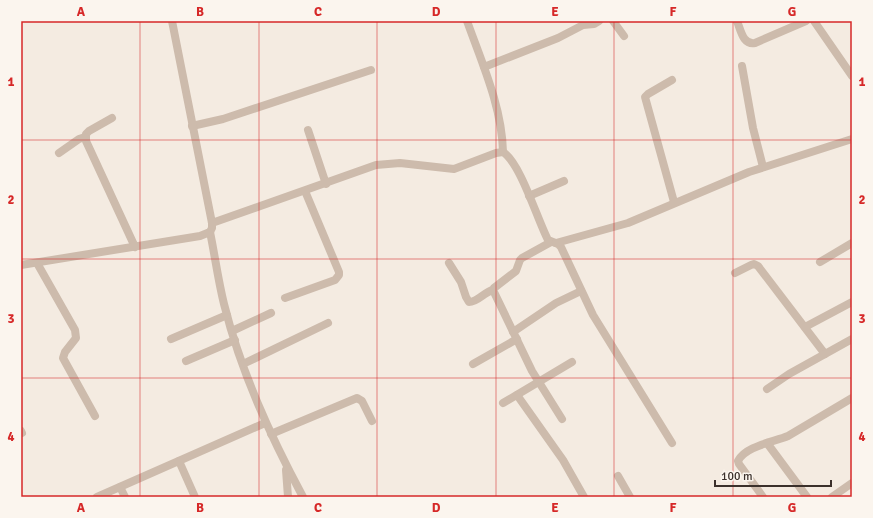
<svg xmlns="http://www.w3.org/2000/svg" width="873" height="518" viewBox="0 0 873 518" font-family="Signika,sans-serif">
	<style>
		.lines { fill: none; stroke-linecap: round; stroke-linejoin: round }
		.minor { stroke: #cdbbac; stroke-width: 8 }
		.grid { fill: none; stroke: #d62828; stroke-width: 1; stroke-opacity: 0.55 }
		.neatline { fill: none; stroke: #d62828; stroke-width: 1.5 }
		.grid-label { font-size: 13px; text-anchor: middle; font-weight: bold; fill: #d62828 }
	</style>
	<rect width="100%" height="100%" fill="#f4ebe1"/>
	<g class="lines">
		<g class="minor">
			<path d="M467 21C482 63 502 107 503 152"/>
			<polyline points="613,21 624,36"/>
			<path d="M737 21C741 31 743 45 755 43L806 21"/>
			<polyline points="814,21 852,76"/>
			<polyline points="742,66 753,128 763,167"/>
			<polyline points="484,67 558,38 583,25 594,24 599,21"/>
			<polyline points="672,80 648,94 645,97 674,202"/>
			<polyline points="112,118 89,131 86,134 86,141 135,247"/>
			<polyline points="192,126 223,119 371,70"/>
			<polyline points="308,130 326,184"/>
			<polyline points="59,153 79,139 85,137"/>
			<polyline points="529,196 564,181"/>
			<path d="M212 223 376 165 400 163 454 169 496 153 503 152C521 164 537 219 548 240L558 244 561 247 593 315 672 443"/>
			<path d="M210 232C215 256 218 280 224 304 241 372 270 435 303 497"/>
			<polyline points="551,242 522,258 520,260 516,271 494,288 493,290 532,371 562,419"/>
			<polyline points="556,243 628,223 749,172 852,139"/>
			<polyline points="820,262 852,243"/>
			<polyline points="37,263 75,330 76,338 65,352 63,358 95,416"/>
			<path d="M449 263 461 282 466 297 469 302C478 302 484 292 493 290"/>
			<polyline points="21,265 200,236 210,232 212,228 212,223 172,21"/>
			<polyline points="735,273 751,265 754,264 758,266 825,354"/>
			<polyline points="285,298 335,280 339,275 339,272 305,191"/>
			<polyline points="805,327 852,302"/>
			<polyline points="232,331 271,313"/>
			<polyline points="513,332 556,303 581,291"/>
			<polyline points="171,339 227,315"/>
			<polyline points="186,361 235,340"/>
			<polyline points="243,364 328,323"/>
			<polyline points="473,364 517,339"/>
			<polyline points="767,389 789,374 852,339"/>
			<polyline points="517,395 563,460 584,497"/>
			<polyline points="503,403 572,362"/>
			<polyline points="21,431 22,433"/>
			<polyline points="271,434 357,398 362,401 372,421"/>
			<polyline points="767,443 807,497"/>
			<polyline points="179,461 195,497"/>
			<polyline points="286,470 288,497"/>
			<polyline points="618,476 630,497"/>
			<polyline points="120,487 125,497"/>
			<polyline points="97,497 265,423"/>
			<path d="M763 497 739 464 738 461C745 446 774 442 788 436L852 398"/>
			<polyline points="832,497 852,483"/>
		</g>
	</g>
	<path class="grid" d="M140 21V497M259 21V497M377 21V497M496 21V497M614 21V497M733 21V497M21 140H852M21 259H852M21 378H852"/>
	<rect width="873" height="518" fill="none" stroke="#fbf5ee" stroke-width="44"/>
	<path d="M715 480v6h116v-6" fill="none" stroke="#3b302b" stroke-width="2"/>
	<text x="721" y="480" font-size="12" fill="#3b302b" stroke="#fbf5ee" stroke-width="3" paint-order="stroke">100 m</text>
	<rect x="22" y="22" width="829" height="474" class="neatline"/>
	<g class="grid-label">
		<text x="81" y="16">A</text>
		<text x="200" y="16">B</text>
		<text x="318" y="16">C</text>
		<text x="436" y="16">D</text>
		<text x="555" y="16">E</text>
		<text x="673" y="16">F</text>
		<text x="792" y="16">G</text>
		<text x="11" y="86">1</text>
		<text x="862" y="86">1</text>
		<text x="11" y="204">2</text>
		<text x="862" y="204">2</text>
		<text x="11" y="323">3</text>
		<text x="862" y="323">3</text>
		<text x="11" y="441">4</text>
		<text x="862" y="441">4</text>
		<text x="81" y="512">A</text>
		<text x="200" y="512">B</text>
		<text x="318" y="512">C</text>
		<text x="436" y="512">D</text>
		<text x="555" y="512">E</text>
		<text x="673" y="512">F</text>
		<text x="792" y="512">G</text>
	</g>
</svg>
